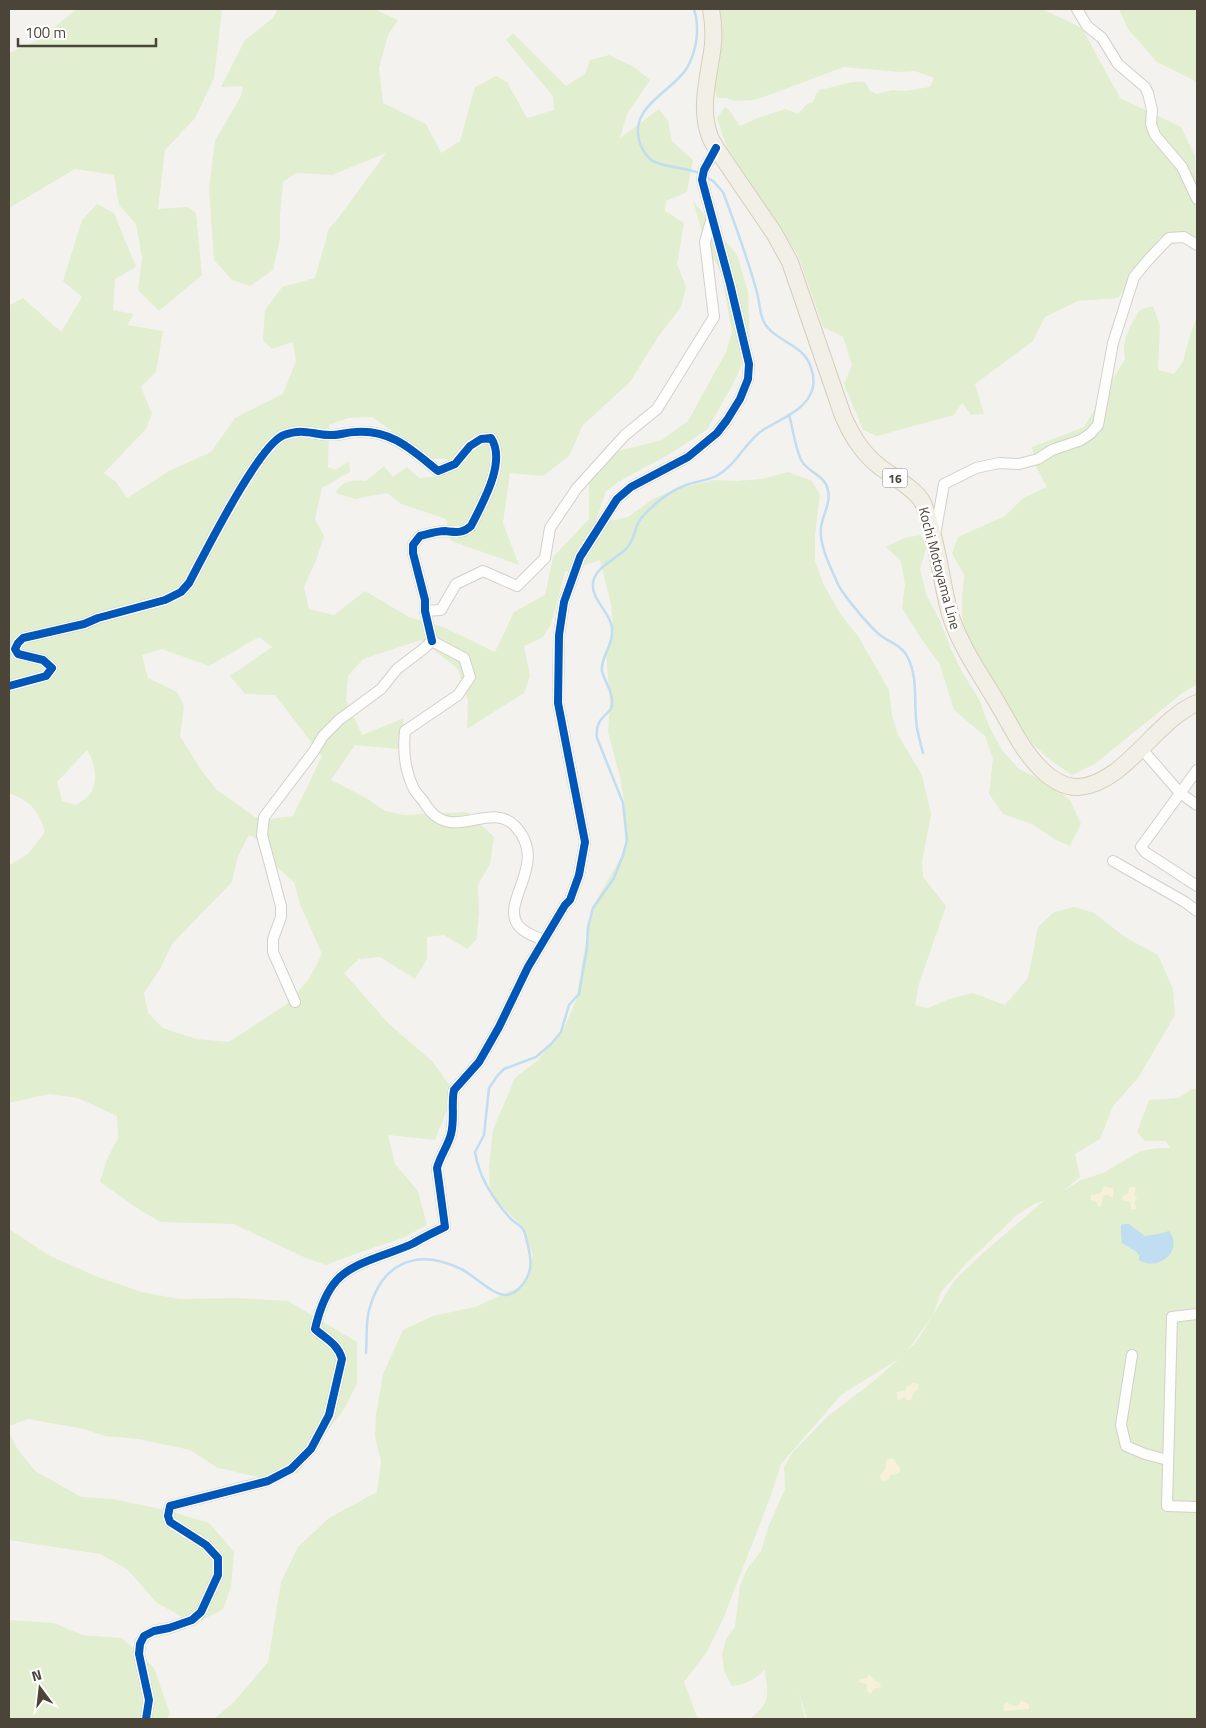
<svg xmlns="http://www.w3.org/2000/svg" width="1206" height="1728" viewBox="0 0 1206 1728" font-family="'Titillium Web',sans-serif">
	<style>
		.green { fill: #e1eecf; fill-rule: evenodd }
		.sand { fill: #f7f0da }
		.water { fill: #c0ddf1 }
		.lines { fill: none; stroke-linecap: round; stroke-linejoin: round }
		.stream { stroke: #c0ddf1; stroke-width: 2.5 }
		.street-casing { stroke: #d2d0cb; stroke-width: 12 }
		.primary-casing { stroke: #d6cebb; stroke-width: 18 }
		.street { stroke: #fdfdfc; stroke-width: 10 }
		.primary { stroke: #f2efe6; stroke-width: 16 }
		.cycleway-casing { stroke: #fff; stroke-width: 11 }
		.cycleway { stroke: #0057b8; stroke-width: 8 }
		.labels { text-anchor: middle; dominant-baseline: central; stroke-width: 5; stroke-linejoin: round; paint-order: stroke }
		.shield { fill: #fff; stroke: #817c74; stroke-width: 1 }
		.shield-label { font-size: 12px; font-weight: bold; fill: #4b4439 }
		.street-label { font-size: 14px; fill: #4b4439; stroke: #fff }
	</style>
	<rect width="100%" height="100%" fill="#f4f2ee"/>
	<g class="green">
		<polygon points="77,9 222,9 214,78 195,118 165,150 158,209 187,207 196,213 202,275 159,311 138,290 142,257 136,224 119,205 114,175 75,169 9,208 9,53 38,40"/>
		<path d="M278 9H374L398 20 388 35 379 68 383 103 426 124 441 153 460 141 475 87 496 76 507 82 527 118 554 110 553 96 506 40 513 33 566 86 585 74 590 60 609 55 634 67 650 80 627 114 620 138 659 109 668 121 672 141 693 160 687 192 666 201 665 211 684 223 677 264 686 287 681 307 658 337 630 382 583 425 569 456 543 476 510 473 503 523 519 565 451 541 446 519 401 504 387 493 355 499 335 493C344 480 351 480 366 481L384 466 393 477 407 467 419 478 440 476 446 473 448 459H432L372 417 348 418 329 425 328 467 336 470 349 461 350 472 322 488 315 519 324 536 317 558 304 587 309 609 334 615 365 591 409 617 443 627 495 652 514 612 545 595 553 557 589 519V484L595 472 618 451 662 440 688 421 726 352 732 332 722 275 705 242 693 201 737 255 748 292 750 347 734 382 707 430 666 456 625 478 606 491 595 524 628 517 653 499 676 489 715 480 737 481 762 479 788 472 812 481 820 495 815 535V561L824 585 841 615 858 636 889 690 892 715 898 735 922 775 931 814 922 862 923 877 946 906 919 984 915 1005 928 1008 949 999 973 993 1005 1005 1028 978 1038 927 1054 912 1074 907 1094 913 1125 937 1158 955 1173 989 1175 1015 1138 1078 1113 1106 1100 1139 1075 1154 1080 1177 1063 1191 1081 1180 1103 1173 1141 1151 1157 1148H1170L1166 1141H1145L1137 1132 1149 1100 1179 1098 1192 1089H1197V1719H807L799 1692 805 1719H750C773 1700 767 1696 765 1669 755 1679 748 1684 732 1686L724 1671 722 1654 726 1639 735 1627 740 1585 747 1569 761 1551 769 1525 785 1489 784 1467 793 1452 828 1416 874 1381 900 1358 841 1395 781 1464 770 1498 723 1619 706 1653 684 1682 697 1717 701 1719 564 1718 559 1719H214L235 1701 268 1662 281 1582 298 1547 329 1518 377 1492 381 1462 375 1436 376 1415 383 1374 403 1330 433 1316 475 1307 524 1285 533 1255 520 1224 490 1194 489 1165 493 1130 515 1078 538 1060 563 1030 576 1001 591 910 625 850V808L620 777 608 732 610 703 606 653 613 626 611 604 600 560 565 572 551 624 543 637 524 646 530 676 524 693 467 729 468 701 458 669 421 640 363 659 348 676 346 700 362 735 404 718 398 749 355 745 331 780 368 799 385 811 404 815 467 812 494 837 490 864 478 885 479 913 477 939 467 949 444 935 427 937V959L415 979 380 957 359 959 344 973 389 1024 433 1062 454 1092 435 1140 388 1135 395 1164 418 1191 427 1225 403 1238 355 1254 326 1265 306 1258 234 1224 160 1222 137 1208 100 1182 107 1159 118 1138 117 1116 78 1098 49 1094 9 1103V865L28 854 45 832C38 809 31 802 9 793V311L10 305 23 298 61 332 82 297 63 281 82 220 97 204 114 213 136 267 115 279 113 310 134 314 127 325 163 331 156 372 141 387 152 414 146 429 104 473 116 482 127 498 169 471 211 452 235 418 283 394 296 361 293 342 272 349 263 340 265 310 282 287 315 278 329 228 336 221 386 153 332 175 296 173 283 182 280 215V239L273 270 250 286 232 280 214 260 209 188 215 141 241 96 243 86 221 87 245 40 273 18ZM259 637 272 647 230 676 245 694 275 695 322 756 293 816 270 819 255 817 217 790 201 770 180 736 184 706 177 692 148 678 142 655 162 649 209 666ZM87 750C95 762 99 783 89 795 86 799 80 802 76 805L62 801 57 782ZM249 835 267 844 270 861 294 882 300 904 322 954 309 979 287 1004 229 1042 196 1039 163 1028 148 1013 144 993 160 969 172 944 232 882 238 856ZM1045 1200 983 1253 954 1281 917 1341 907 1351 933 1315 941 1292 965 1265 1017 1215 1034 1204Z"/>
		<path d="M719 9H1042L1082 28 1120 98 1181 127 1195 156 1197 239 1189 235 1160 237 1118 298 1078 301 1045 317 1033 341 975 384 984 414 971 415 962 403 954 415 877 436 863 430 844 384 852 365 843 337 823 327 798 255 727 148 717 118 725 107 729 110 740 126 755 119 785 109 798 114 807 104 813 102 816 94 821 89C837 88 847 80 865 82L870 91 877 94 892 90 905 91 930 87 934 78 915 71 901 72 844 67 755 100 734 101 726 98H717L715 90Z"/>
		<polygon points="1119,9 1197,9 1197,82 1157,62 1128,29"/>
		<path d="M1153 306 1160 326 1158 370 1174 374 1183 362 1189 338 1197 316V684L1181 694 1096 763 1072 775 1050 760 1032 743 1003 701 984 663 968 643 963 633 962 601 964 575 952 553 958 537 1005 516 1023 498 1047 487 1036 467 1032 447 1084 427 1125 359C1121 341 1130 325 1140 310Z"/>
		<polygon points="921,535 927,546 920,569 926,594 939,619 951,649 962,672 979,699 989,726 1002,750 1019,769 1049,784 1070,800 1081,824 1070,846 1056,840 1032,824 1003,814 989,794 993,759 985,736 954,710 939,663 922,640 902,608 905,585 901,561 886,547 904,538"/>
		<polygon points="9,1229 50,1256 98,1277 141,1292 180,1299 237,1298 288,1301 357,1342 357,1383 343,1411 323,1436 313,1452 298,1473 263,1478 218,1468 190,1450 139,1439 105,1436 84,1429 28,1419 9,1426"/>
		<polygon points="9,1432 18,1450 35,1471 81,1497 112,1499 166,1510 209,1523 234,1552 231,1587 223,1609 195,1624 157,1603 127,1569 100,1554 9,1540"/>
		<polygon points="9,1620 54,1623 82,1635 122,1638 154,1668 170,1714 167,1719 9,1719"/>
	</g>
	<g class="sand">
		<path d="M1104 1186 1114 1189 1113 1198C1102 1190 1103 1200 1101 1207L1098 1206 1096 1202 1091 1200V1195L1100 1193Z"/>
		<polygon points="1132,1186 1136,1188 1134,1194 1137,1198 1134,1203 1136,1206 1136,1209 1133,1210 1131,1209 1130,1202 1124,1201 1122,1198 1124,1195 1128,1194 1129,1188"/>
		<polygon points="913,1383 919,1384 918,1390 913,1393 911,1400 906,1400 904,1397 900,1400 897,1399 897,1392 905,1391 907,1386"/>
		<polygon points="890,1458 894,1459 897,1465 900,1467 900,1472 897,1474 891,1475 888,1480 883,1481 880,1478 880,1475 885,1469 886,1461"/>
		<polygon points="870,1674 874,1680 880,1683 881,1687 874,1689 871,1694 867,1691 867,1685 859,1682 860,1679 866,1678"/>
		<polygon points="1022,1700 1029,1705 1029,1709 1004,1711 1003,1706 1006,1702 1015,1706 1018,1705"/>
	</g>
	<path class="water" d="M1124 1224H1129L1145 1236 1159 1234 1169 1231C1185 1252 1156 1272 1139 1260V1255L1137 1252 1122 1243C1121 1238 1121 1230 1121 1225Z"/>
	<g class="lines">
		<g class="stream">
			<path d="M694 9C700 28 697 50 687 68 672 92 630 106 639 140 641 148 644 153 650 159 660 168 688 167 701 174"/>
			<path d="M789 415C793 429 795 446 801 460 808 473 825 475 828 490 831 502 823 515 821 527 819 545 830 566 837 582 841 593 870 627 880 635 889 642 901 645 907 656 919 678 913 703 917 727 918 736 921 744 923 753"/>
			<path d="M366 1353C367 1341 366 1327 368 1315 379 1265 414 1246 461 1269 474 1275 493 1296 507 1295 513 1294 519 1289 522 1285 534 1271 531 1257 527 1242 526 1237 525 1231 522 1228 519 1224 513 1222 510 1218 493 1199 479 1178 475 1152L484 1135 489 1088 498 1075 504 1069 536 1057 551 1044 561 1032 569 1005 579 994 587 948 588 927 593 908 614 878 623 855 627 840 623 803 597 738C594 713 615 717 612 699 611 689 604 680 602 671 600 657 614 646 612 627 609 611 591 599 593 583 595 567 616 559 626 549 637 537 633 526 643 516 655 503 669 491 686 485 696 481 708 481 718 475 736 465 745 442 763 430 780 419 808 410 813 387 814 381 813 373 811 368 805 346 781 343 768 328 759 319 760 300 756 289 747 256 735 224 723 192L713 181 706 177"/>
		</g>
		<g class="street-casing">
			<g id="street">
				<polyline points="1077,9 1087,26 1102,38 1118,64 1145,87 1148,93 1152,110 1151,124 1155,135 1182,167 1197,199"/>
				<polyline points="935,535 944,484 976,468 999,463 1019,464 1038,459 1052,450 1081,440 1091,433 1098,425 1113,343 1134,277 1149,259 1169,238 1184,237 1197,245"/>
				<polyline points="425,611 441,610 456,584 483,571 517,586 545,558 550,528 577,488 625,435 657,409 714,317 705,242 712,217"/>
				<path d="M432 641 464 658 470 677 458 695 405 731C403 749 405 770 413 787 415 792 420 797 424 802 430 812 437 820 450 822 471 825 497 807 515 826 550 863 500 901 518 925 524 933 534 936 543 940"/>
				<path d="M9 686 46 676 52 668 43 660 18 654 15 649 18 643 23 638 84 624 98 618 165 600 181 592 189 583C204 555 259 444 284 435 305 427 314 436 333 435 340 435 348 432 355 432 391 429 412 450 438 471L455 464 470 446 481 439 491 438C507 462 482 504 471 526 462 534 456 532 445 531 437 531 428 534 420 536L413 545V553L425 600V611L432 641"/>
				<polyline points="1141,748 1180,793 1197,805"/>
				<polyline points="1197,770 1141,847 1145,852 1197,886"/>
				<polyline points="1113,861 1185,902 1197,911"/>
				<polyline points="295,1002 273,952 273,939 281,917 281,906 262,835 264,817 314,751 323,736 339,720 381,689 397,669 422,650 432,641"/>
				<polyline points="1197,1314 1172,1317 1167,1506 1197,1507"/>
				<polyline points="1132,1355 1121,1425 1126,1446 1145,1454 1168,1460"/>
				<path d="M146 1719 149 1700 139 1654 140 1644 144 1636 154 1631 169 1628 192 1620 201 1612 218 1575V1558L206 1545 170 1522 168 1516 170 1506 268 1481 291 1469 311 1449 329 1415 342 1359C338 1344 326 1339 315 1329 319 1312 325 1293 337 1280 354 1261 392 1254 414 1243 424 1237 435 1232 445 1227L437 1168C440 1156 448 1146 451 1134 455 1119 451 1104 454 1090L479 1062 499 1027 528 967 565 905 570 900 579 875 585 842 558 703 559 635 564 602 580 557 617 499 631 487 688 457 717 433 727 420 740 399 748 379 749 364 730 284 702 180 704 170 716 148"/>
			</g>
		</g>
		<g class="primary-casing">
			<path id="primary" d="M711 9C713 20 714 32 713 44 710 73 699 105 709 134 710 139 714 144 716 148L774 233 790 262 843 416C852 436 862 453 880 467 893 477 916 489 923 503 926 510 928 518 930 525 939 554 942 585 950 614 960 646 981 675 998 704 1011 726 1023 752 1042 770 1051 779 1065 788 1079 787 1124 784 1156 720 1197 703"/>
		</g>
		<use href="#street" class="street"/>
		<use href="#primary" class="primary"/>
		<g class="cycleway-casing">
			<g id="cycleway">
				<path d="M9 686 46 676 52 668 43 660 18 654 15 649 18 643 23 638 84 624 98 618 165 600 181 592 189 583C204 555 259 444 284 435 305 427 314 436 333 435 340 435 348 432 355 432 391 429 412 450 438 471L455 464 470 446 481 439 491 438C507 462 482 504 471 526 462 534 456 532 445 531 437 531 428 534 420 536L413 545V553L425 600V611L432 641"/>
				<path d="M146 1719 149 1700 139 1654 140 1644 144 1636 154 1631 169 1628 192 1620 201 1612 218 1575V1558L206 1545 170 1522 168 1516 170 1506 268 1481 291 1469 311 1449 329 1415 342 1359C338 1344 326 1339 315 1329 319 1312 325 1293 337 1280 354 1261 392 1254 414 1243 424 1237 435 1232 445 1227L437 1168C440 1156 448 1146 451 1134 455 1119 451 1104 454 1090L479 1062 499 1027 528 967 565 905 570 900 579 875 585 842 558 703 559 635 564 602 580 557 617 499 631 487 688 457 717 433 727 420 740 399 748 379 749 364 730 284 702 180 704 170 716 148"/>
			</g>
		</g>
		<use href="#cycleway" class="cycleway"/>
	</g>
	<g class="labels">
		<rect class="shield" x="882.5" y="468.5" width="25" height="19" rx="4"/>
		<g class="shield-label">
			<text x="895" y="478">16</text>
		</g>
		<g class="street-label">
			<text transform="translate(940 568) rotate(75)">Kochi Motoyama Line</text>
		</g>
	</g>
	<rect width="1206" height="1728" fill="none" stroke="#4b4439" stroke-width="20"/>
	<g transform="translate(40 1688) rotate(345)" stroke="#ffffff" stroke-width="4" paint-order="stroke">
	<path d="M0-4L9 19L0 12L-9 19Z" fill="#4b4439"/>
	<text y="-8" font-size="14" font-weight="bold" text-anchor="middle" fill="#4b4439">N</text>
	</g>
	<path d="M18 38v8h138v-8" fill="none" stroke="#4b4439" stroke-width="2.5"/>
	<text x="25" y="38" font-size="15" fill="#4b4439" stroke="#ffffff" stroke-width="4" paint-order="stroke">100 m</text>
</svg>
